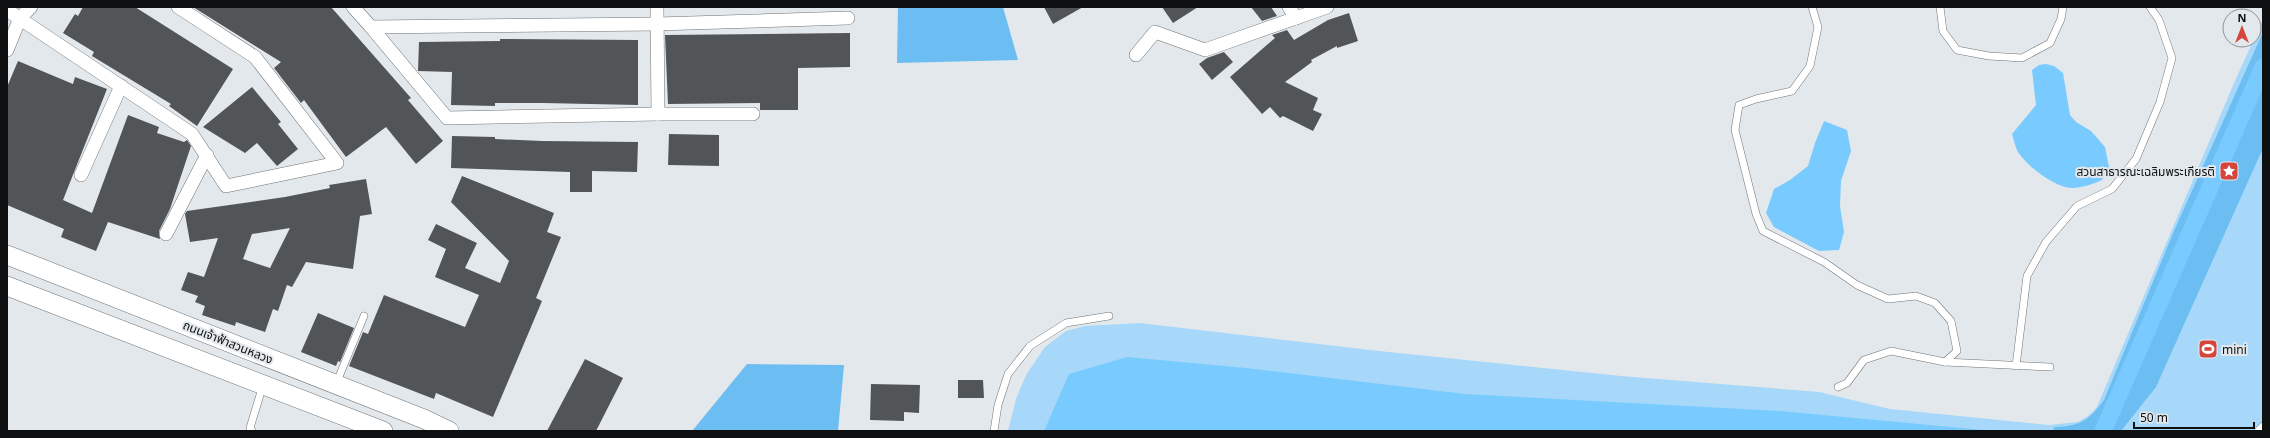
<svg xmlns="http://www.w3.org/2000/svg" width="2270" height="438" viewBox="0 0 2270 438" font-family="'Noto Sans','Noto Sans Thai',sans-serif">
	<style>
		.green { fill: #a7d8f9 }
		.forest { fill: #6cbef2 }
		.water { fill: #79cbff }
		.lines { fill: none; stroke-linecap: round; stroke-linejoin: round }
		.canal { stroke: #79cbff; stroke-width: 17 }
		.building { fill: #515558; fill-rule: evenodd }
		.lane-casing { stroke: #6f7477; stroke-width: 8 }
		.street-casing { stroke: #6f7477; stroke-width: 14 }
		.secondary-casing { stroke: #6f7477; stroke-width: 20 }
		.lane { stroke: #fff; stroke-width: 7 }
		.street { stroke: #fff; stroke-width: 13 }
		.secondary { stroke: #fff; stroke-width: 19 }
		.labels { text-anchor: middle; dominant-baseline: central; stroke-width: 4; stroke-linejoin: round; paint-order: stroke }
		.poi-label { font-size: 12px; fill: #0d0f10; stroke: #e3e8ec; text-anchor: end }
		.street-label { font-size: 12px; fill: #0d0f10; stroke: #e3e8ec }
	</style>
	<rect width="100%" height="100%" fill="#e3e8ec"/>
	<polygon class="green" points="2263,19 2263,431 1008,431 1016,399 1026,375 1045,347 1066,331 1085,326 1140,323 1379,351 1621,376 1819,392 1890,409 2049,425 2078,422 2088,416 2097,407 2234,83"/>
	<g class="forest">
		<polygon points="898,7 1003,7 1018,60 897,63"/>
		<path d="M2263 32V148L2156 387 2121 431H2053L2054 427C2081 426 2088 421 2104 400L2174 231Z"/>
		<polygon points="747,364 844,365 838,431 692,431"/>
	</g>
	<g class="water">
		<path d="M2046 64 2054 66 2063 73 2070 115 2076 122 2091 131 2105 147 2109 167 2102 180C2093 184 2082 188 2072 188 2055 188 2027 166 2018 152 2015 147 2014 140 2012 134L2036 105 2032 70 2039 65Z"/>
		<polygon points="1824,121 1847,130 1851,151 1841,181 1840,206 1844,232 1839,250 1819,251 1774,227 1766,213 1774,189 1790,180 1808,166 1815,143"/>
		<polygon points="1127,357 1246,368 1465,394 1780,411 1994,431 1044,431 1069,374"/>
	</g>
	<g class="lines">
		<polyline class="canal" points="2103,431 2263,67"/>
	</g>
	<g class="building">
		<polygon points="83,7 135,7 233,69 197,126 169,106 171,104 92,56 94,52 63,33 75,14 78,16"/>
		<polygon points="193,7 331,7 411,98 408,100 443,141 416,164 386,127 346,157 304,100 301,103 274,68 281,62"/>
		<polygon points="1044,7 1083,7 1053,24"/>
		<polygon points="1162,7 1198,7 1173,23"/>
		<polygon points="1251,7 1271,7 1277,16 1262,21"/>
		<polygon points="1349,13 1358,41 1337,48 1337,46 1311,60 1312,62 1285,82 1318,98 1313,110 1322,114 1313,131 1283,116 1280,118 1270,107 1262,114 1230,77 1275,38 1272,35 1287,30 1294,40 1328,20"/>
		<polygon points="850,33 850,67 798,68 798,110 760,110 760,103 668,104 665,35"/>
		<polygon points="500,39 638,40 638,105 543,103 495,103 495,106 451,105 452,72 418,71 419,42 500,41"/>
		<polygon points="1224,52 1233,62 1212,80 1199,64 1207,58"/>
		<polygon points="18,61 73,84 75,77 107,89 63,200 92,213 128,115 159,127 157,133 184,142 187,140 191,146 170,209 159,231 160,239 108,222 96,251 61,237 64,229 7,205 7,87"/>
		<polygon points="252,87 281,122 278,124 298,149 277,166 257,143 245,153 203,127"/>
		<polygon points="669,134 719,135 719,166 668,165"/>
		<polygon points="452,136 495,137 495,139 542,141 638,142 637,172 592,171 592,192 570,192 570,172 451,168"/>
		<polygon points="462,176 554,213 547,232 561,237 536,298 542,301 493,417 436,393 434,399 349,366 363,332 368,334 384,295 465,327 479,295 435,277 446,249 428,240 436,224 477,243 465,268 500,283 509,261 451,202"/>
		<path d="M366 179 372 214 360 216 353 269 306 262 292 287 287 285 278 311 273 309 265 332 236 322 235 326 202 315 205 306 195 302 198 296 181 290 188 272 204 277 218 238 190 242 185 214 187 211 285 197 330 188 329 185ZM290 228 270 268 243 259 252 234Z"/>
		<polygon points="318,313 354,328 340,362 338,361 336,366 301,352"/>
		<polygon points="585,359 623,378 596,431 547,431"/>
		<polygon points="958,380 983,380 984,398 958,398"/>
		<polygon points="871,384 920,385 919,413 904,412 904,421 870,420"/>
	</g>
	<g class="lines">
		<g class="lane-casing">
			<g id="lane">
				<polyline points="1812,7 1818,27 1810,66 1792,91 1756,99 1739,105 1735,130 1756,214 1763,231 1824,262 1857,285 1888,299 1916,296 1935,303 1951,321 1957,351 1945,362"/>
				<polyline points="1940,7 1943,31 1957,50 1989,56 2022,58 2050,43 2061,19 2063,7"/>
				<polyline points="2016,366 2027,276 2046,242 2077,206 2112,189 2136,159 2160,102 2172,58 2159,20 2150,7"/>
				<polyline points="336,384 364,316"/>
				<polyline points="1838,387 1847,383 1864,360 1891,351 1945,362 2050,367"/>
				<polyline points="252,431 250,428 263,385"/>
				<polyline points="994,431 998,405 1008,374 1030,346 1066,323 1109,316"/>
				<polyline points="2258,431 2263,426"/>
			</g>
		</g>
		<g class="street-casing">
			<g id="street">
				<polyline points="353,7 371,27 657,24 848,18"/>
				<polyline points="657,7 658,114"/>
				<polyline points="1289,7 1296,18"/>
				<polyline points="7,10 192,134 226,186 337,163 255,57 178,7"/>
				<polyline points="371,27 447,118 658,114 753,114"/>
				<polyline points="7,50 20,18 31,7"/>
				<polyline points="1136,55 1155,32 1205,50 1327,7"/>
				<polyline points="81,175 121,86"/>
				<polyline points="166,234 207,155"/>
			</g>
		</g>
		<g class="secondary-casing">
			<g id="secondary">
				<polyline points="7,255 424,419 449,431"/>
				<polyline points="7,286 383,431"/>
			</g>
		</g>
		<use href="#lane" class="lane"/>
		<use href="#street" class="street"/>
		<use href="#secondary" class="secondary"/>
	</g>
	<defs>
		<g id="sight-square" transform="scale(1)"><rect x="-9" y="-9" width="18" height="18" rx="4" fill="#d4463c" stroke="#e3e8ec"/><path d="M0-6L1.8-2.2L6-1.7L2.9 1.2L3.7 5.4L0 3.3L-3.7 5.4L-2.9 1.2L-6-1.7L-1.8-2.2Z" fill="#fff"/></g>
		<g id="stadium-square" transform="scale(1)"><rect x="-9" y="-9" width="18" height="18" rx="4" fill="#d4463c" stroke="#e3e8ec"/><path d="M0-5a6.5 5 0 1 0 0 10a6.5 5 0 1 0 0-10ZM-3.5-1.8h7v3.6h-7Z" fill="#fff"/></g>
	</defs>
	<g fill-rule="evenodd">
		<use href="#sight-square" x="2229" y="171"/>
		<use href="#stadium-square" x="2208" y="349"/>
	</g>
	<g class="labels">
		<g class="poi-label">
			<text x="2215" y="171">สวนสาธารณะเฉลิมพระเกียรติ</text>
			<text x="2222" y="349" text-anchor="start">mini</text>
		</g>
		<g class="street-label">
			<text transform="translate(228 342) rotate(22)">ถนนเจ้าฟ้าสวนหลวง</text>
		</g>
	</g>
	<rect width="2270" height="438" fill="none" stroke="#0d0f10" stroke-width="16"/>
	<g transform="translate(2242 28)"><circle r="19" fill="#e3e8ec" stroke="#8d9194"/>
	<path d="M0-3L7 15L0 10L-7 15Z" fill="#d4463c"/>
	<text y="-6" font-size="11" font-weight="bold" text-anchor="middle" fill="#0d0f10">N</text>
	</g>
	<path d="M2134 422v6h120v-6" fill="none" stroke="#0d0f10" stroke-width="2"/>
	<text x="2140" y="422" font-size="12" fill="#0d0f10" stroke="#e3e8ec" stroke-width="3" paint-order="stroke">50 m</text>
</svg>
